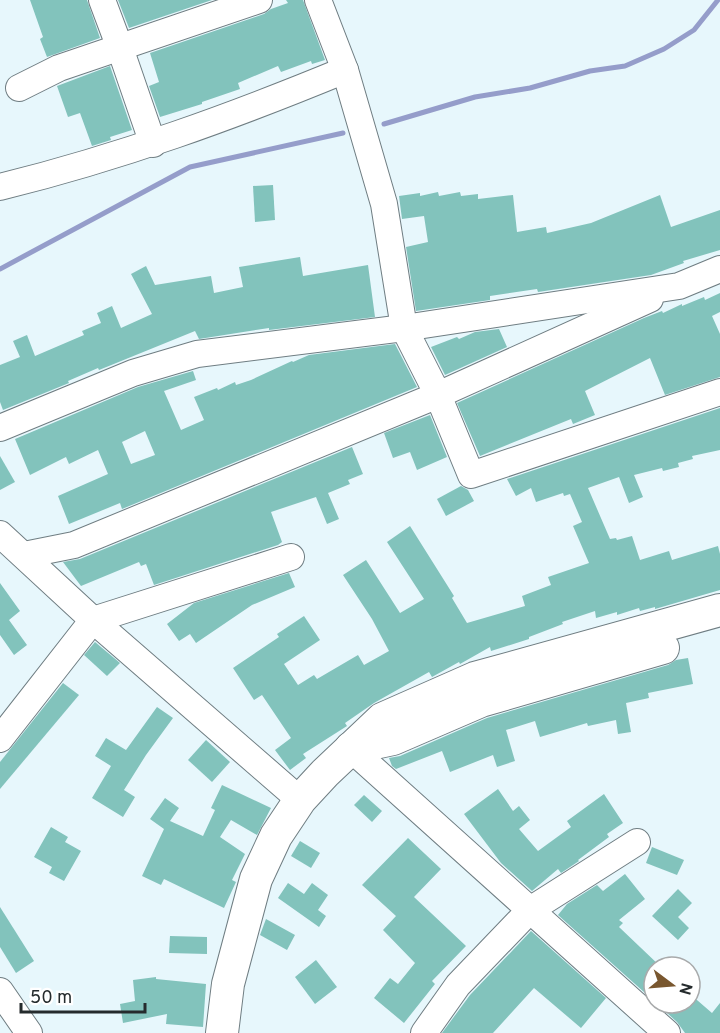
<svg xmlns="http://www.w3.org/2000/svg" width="720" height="1033" viewBox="0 0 720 1033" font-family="Overpass,sans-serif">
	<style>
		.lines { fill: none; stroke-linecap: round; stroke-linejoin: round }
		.stream { stroke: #959dca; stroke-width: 5 }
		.building { fill: #82c3bc; fill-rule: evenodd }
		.minor-casing { stroke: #6f7d82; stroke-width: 28 }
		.major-casing { stroke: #6f7d82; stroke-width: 34 }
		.minor { stroke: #fff; stroke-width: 26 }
		.major { stroke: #fff; stroke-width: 32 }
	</style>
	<rect width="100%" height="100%" fill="#e7f7fc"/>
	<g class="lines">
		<g class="stream">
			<polyline points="384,124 475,97 530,88 590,71 625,66 664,49 694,30 718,0"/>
			<polyline points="0,269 190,167 343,133"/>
		</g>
	</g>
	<g class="building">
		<polygon points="30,0 87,0 100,38 47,57 40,39 43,37"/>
		<polygon points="118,0 212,0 129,28"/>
		<polygon points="286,0 303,0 325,60 312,64 311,61 281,72 278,66 238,83 240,89 202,102 202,104 160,117 149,86 159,82 150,53 264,14 271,9 288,3"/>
		<polygon points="110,66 132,130 110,137 111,140 92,146 80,113 68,117 57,86"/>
		<polygon points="273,185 275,220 255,222 253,186"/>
		<polygon points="438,192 439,196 460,192 461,196 478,194 478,199 513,195 517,232 546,227 547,233 591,223 660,195 671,227 720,210 720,250 683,261 684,263 651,275 538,292 537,289 490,296 490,300 416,311 406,247 428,242 424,216 402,219 399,196 420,193 420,196"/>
		<polygon points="300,257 303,276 368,265 375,317 269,330 269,328 199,339 195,331 99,370 98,368 68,381 69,383 3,410 0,402 0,365 20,357 13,341 27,335 35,356 84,335 82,331 101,323 97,313 112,306 121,328 152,314 131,274 146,266 155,285 211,276 214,293 243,287 239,267"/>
		<polygon points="720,293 720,312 712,316 720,334 720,377 665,395 650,358 585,391 595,415 573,424 571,419 480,456 457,403 644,318 662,311 663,313 682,304 682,306 704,297 705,300"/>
		<polygon points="499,329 507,347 445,375 431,347 457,337 459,339 475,332"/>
		<path d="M395 344 417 387 122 509 120 503 69 524 58 496 108 474 98 450 69 464 66 457 30 475 15 439 138 387 193 371 196 380 164 391 181 430 204 420 194 397 217 388 218 390 235 382 236 385 251 380 292 361 293 362 309 355ZM145 431 155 455 131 464 122 442Z"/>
		<polygon points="720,408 720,450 692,456 693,459 678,463 679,467 663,471 662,468 634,475 643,497 629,503 619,477 588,488 610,539 616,538 617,540 632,536 640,560 669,551 672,560 718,546 720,554 720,590 655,609 655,607 640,611 639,608 617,615 617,612 596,618 595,611 562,622 563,624 529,637 529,639 491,651 490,647 460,664 459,662 432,677 429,672 374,703 345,723 347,726 303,754 306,758 290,770 275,750 291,738 262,695 254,700 233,668 279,637 277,634 304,616 320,640 284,664 298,685 314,675 317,679 358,655 364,665 389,651 372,619 343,575 366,560 400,613 424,599 387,542 410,526 454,596 452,598 467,623 525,606 522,596 551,585 548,577 589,563 573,526 582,522 570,494 564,496 563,493 536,502 531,488 516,496 507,479"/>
		<polygon points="430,415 447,457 417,470 410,452 393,458 384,433"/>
		<polygon points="352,447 363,474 348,480 350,484 328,493 339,519 327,524 316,497 271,512 282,542 278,545 154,585 146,564 141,566 139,562 81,586 63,562 80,559"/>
		<polygon points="0,456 15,482 0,490"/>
		<polygon points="461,486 468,490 474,501 446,516 437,499"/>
		<polygon points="289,573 295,587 252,605 196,643 190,634 179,641 167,624 194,603"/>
		<polygon points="0,583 20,611 9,620 27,645 14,655 0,635"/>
		<polygon points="95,642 120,663 107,676 84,655"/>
		<polygon points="688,658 693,684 648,693 649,698 626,703 631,732 618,734 616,720 588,726 587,723 540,737 535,721 506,730 515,761 497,767 493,755 450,772 442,751 396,769 392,766 389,758 400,756 487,718 668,665 676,660"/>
		<polygon points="63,683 79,695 0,789 0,762"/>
		<polygon points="157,707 173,718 146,755 124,790 135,797 123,817 92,798 111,766 95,756 106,738 126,750"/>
		<polygon points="206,740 230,762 212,782 188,760"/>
		<polygon points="222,785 271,808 257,835 231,820 220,837 245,854 232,880 236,882 224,908 164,879 161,885 142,876 164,829 150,819 165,798 179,808 170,821 203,836 215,810 211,808"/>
		<polygon points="498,789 513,811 519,806 530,820 519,829 538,851 571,827 567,821 604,794 623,823 607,834 609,837 578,860 579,861 561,873 558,869 532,891 501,863 464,814"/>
		<polygon points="364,795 382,811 372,822 354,805"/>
		<polygon points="51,827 68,837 65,842 81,851 64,881 49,873 52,867 34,857"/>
		<polygon points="408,838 441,869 414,897 466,946 432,981 435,984 404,1023 374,998 390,978 398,984 415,963 383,930 396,916 362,885"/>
		<polygon points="300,841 320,853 311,868 291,856"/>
		<polygon points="652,847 684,860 677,875 646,863"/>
		<polygon points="625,874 645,899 619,920 623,923 619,927 661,967 654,967 654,1001 558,915 567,904 597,885 603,891"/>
		<polygon points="288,883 304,894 312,883 328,895 318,910 326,916 319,927 278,898"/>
		<polygon points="678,889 692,903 678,917 689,928 678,940 652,916"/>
		<polygon points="0,907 34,961 16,973 0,947"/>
		<polygon points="266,919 295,935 287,950 260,935"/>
		<polygon points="531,931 606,998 581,1028 534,988 493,1033 442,1033 470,995"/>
		<polygon points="170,936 207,937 207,954 169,953"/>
		<polygon points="316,960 337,987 315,1004 295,977"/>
		<polygon points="156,977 156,979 206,984 203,1027 166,1024 167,1014 123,1023 120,1004 135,1001 133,980"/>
		<polygon points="690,994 712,1013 720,1003 720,1033 685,1033 677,1022 656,1003 690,1003"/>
	</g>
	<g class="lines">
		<g class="minor-casing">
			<g id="minor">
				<polyline points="102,0 120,48 153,144"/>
				<polyline points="318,0 345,70 384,204 404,328 438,395 471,475 720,392"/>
				<polyline points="19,88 59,68 259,0"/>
				<path d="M0 187C121 157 231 117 345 70"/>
				<polyline points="0,428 133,373 197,354 404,328 679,286 720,269"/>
				<polyline points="0,534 93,620 300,800"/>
				<polyline points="24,555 74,545 438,395 650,299"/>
				<polyline points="0,739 93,620 291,557"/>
				<polyline points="350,748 667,1033"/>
				<polyline points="0,991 29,1033"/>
				<polyline points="424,1033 458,985 530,910 637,842"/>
			</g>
		</g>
		<g class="major-casing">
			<g id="major">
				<polyline points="351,748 393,739 481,701 663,648"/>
				<polyline points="222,1033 228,984 256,879 276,836 300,800 325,773 382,719 475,678 720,610"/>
			</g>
		</g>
		<use href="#minor" class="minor"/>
		<use href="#major" class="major"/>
	</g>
	<g transform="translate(672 985) rotate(106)"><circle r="28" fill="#ffffff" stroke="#a8aaab" stroke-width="1.5"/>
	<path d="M0-4.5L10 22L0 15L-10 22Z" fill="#79572f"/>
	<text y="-9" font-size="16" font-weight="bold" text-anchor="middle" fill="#252b2d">N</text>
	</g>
	<path d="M21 1003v9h124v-9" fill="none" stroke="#252b2d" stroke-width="3"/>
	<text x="30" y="1003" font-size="18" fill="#252b2d" stroke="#ffffff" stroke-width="4.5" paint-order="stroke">50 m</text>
</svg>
